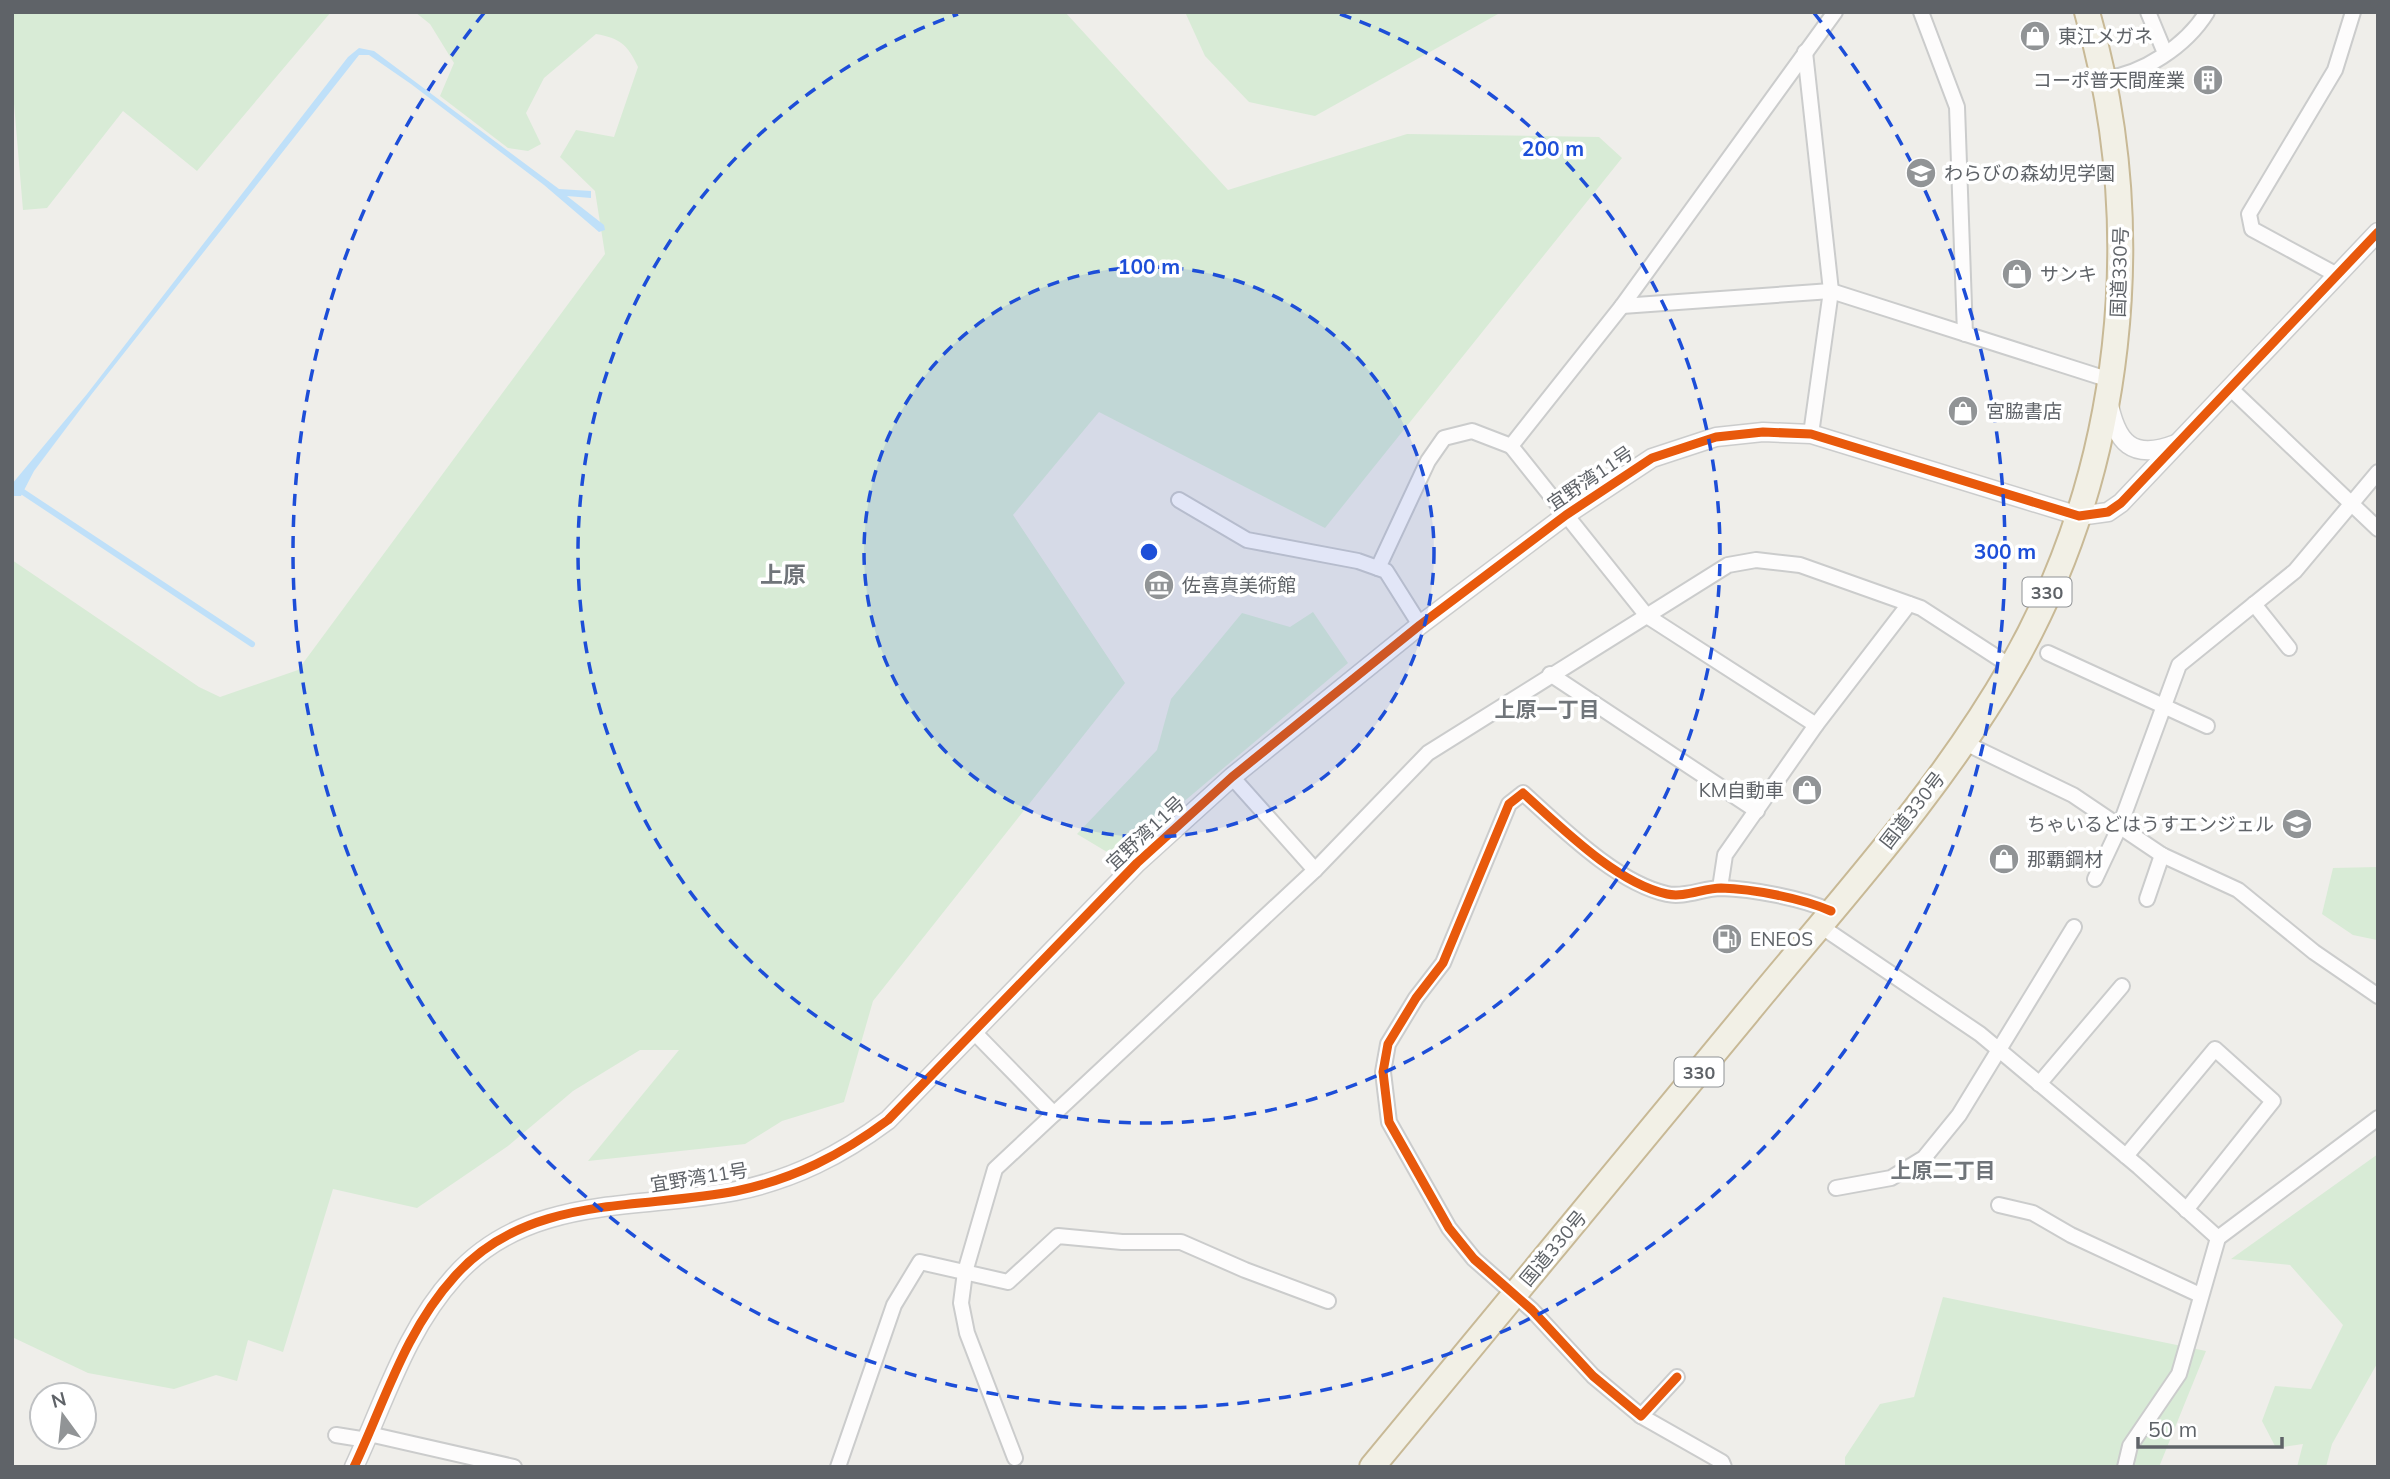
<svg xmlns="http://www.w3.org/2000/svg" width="2390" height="1479" viewBox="0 0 2390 1479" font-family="Mulish,'Noto Sans JP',sans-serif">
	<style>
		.green { fill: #d8ebd6 }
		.water { fill: #bfe0f9 }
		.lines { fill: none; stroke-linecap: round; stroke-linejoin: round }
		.stream { stroke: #bfe0f9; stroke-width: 6 }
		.minor-casing { stroke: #cbcccc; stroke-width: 18 }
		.tertiary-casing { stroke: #cbcccc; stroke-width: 21 }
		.trunk-casing { stroke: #c8b996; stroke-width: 28 }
		.minor { stroke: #fdfcfc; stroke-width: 14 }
		.tertiary { stroke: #fdfcfc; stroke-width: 18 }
		.trunk { stroke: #f2f0e6; stroke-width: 24 }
		.cycleway-casing { stroke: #fff; stroke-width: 13 }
		.cycleway { stroke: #e8590c; stroke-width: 9 }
		.ring { fill: none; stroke: #1d4ed8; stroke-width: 3.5; stroke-dasharray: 12 9 }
		.labels { text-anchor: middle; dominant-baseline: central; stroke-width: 7; stroke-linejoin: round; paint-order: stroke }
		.shield { fill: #fff; stroke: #8f9295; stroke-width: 2 }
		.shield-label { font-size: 18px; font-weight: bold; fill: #5f6368 }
		.poi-label { font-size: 19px; fill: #5f6368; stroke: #fff; text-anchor: start }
		.street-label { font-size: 19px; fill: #5f6368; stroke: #fff }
		.neighbourhood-label { font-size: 21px; font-weight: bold; fill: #70757a; stroke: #fff }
		.quarter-label { font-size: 23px; font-weight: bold; fill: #70757a; stroke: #fff }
		.centre { fill: #1d4ed8; stroke: #fff; stroke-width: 3.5 }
		.ring-label { font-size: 21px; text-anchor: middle; font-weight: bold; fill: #1d4ed8; stroke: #fff; stroke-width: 7; stroke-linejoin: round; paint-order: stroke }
	</style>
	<rect width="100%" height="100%" fill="#efeeea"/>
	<g class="green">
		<polygon points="14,12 331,12 197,171 123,111 47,208 23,210 12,80"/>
		<path d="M415 12H1065L1228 190 1407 134 1599 137 1622 158 1325 528 1099 412 1013 515 1125 683 873 1001 844 1102 782 1121 745 1144 588 1161 679 1050H640L573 1091 508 1146 417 1208 333 1189 283 1352 248 1340 237 1381 216 1375 174 1389 88 1373 12 1337V560L199 687 220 697 298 670 605 254 595 191 560 157 576 130 614 137 638 67C628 45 620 38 596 34L544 78 526 113 541 144 528 151 508 148 440 96 454 63 430 24Z"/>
		<polygon points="1185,12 1497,12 1498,14 1315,116 1249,102 1205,56"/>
		<polygon points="1313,612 1348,663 1117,858 1077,834 1157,750 1171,699 1242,613 1290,627"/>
		<polygon points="2378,867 2378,937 2377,940 2353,935 2322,914 2333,868"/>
		<polygon points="2378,1154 2378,1362 2332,1444 2326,1467 2297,1467 2303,1444 2276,1448 2262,1421 2275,1386 2311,1389 2343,1325 2290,1265 2231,1259"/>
		<polygon points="1943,1297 2206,1351 2159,1467 1845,1467 1845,1457 1880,1404 1914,1397"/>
	</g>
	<polygon class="water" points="359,48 374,51 559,189 591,191 591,198 567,196 604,225 605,230 599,232 544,185 411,84 369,55 359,55 91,395 34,471 21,496 12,496 12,484 87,394 348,57"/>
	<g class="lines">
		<polyline class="stream" points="23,492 252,644"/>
		<g class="minor-casing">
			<g id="minor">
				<polyline points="1921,12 1957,107 1965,334"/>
				<polyline points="2148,12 2165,53"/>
				<polyline points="1805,52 1831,291 1811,434"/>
				<path d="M2104 79C2143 74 2186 46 2207 12"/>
				<polyline points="2337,275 2252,229 2249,214 2335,70 2353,12"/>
				<polyline points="1622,306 1831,291 2110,380"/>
				<polyline points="2231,389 2378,529"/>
				<polyline points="1179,500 1247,540 1358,561 1386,571 1420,625"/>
				<polyline points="1378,568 1428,461 1444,438 1472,431 1511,446"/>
				<polyline points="2254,604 2289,648"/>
				<polyline points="2048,653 2207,726"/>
				<polyline points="1550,674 1757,811"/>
				<polyline points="1816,725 1647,616 1511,446 1622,306 1835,12"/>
				<polyline points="1963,742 2073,795 2162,855 2238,890 2314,952 2378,996"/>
				<polyline points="1232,777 1315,870"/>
				<polyline points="2095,879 2119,828 2179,665 2295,571 2378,472"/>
				<polyline points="1720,888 1725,855 1816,725 1909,604"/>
				<polyline points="2147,899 2162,855"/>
				<polyline points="1819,925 1980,1034 2139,1167 2218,1238"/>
				<polyline points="974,1032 1054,1114"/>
				<polyline points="2039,1084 2122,986"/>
				<polyline points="2126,1156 2215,1049 2273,1101 2186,1210"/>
				<polyline points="1836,1188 1891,1178 1924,1158 1959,1115 2074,927"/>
				<polyline points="1999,1205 2033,1213 2071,1235 2200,1295"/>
				<path d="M1677 1377 1641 1416 1593 1376 1532 1310 1474 1259 1449 1228 1389 1122 1383 1072 1388 1044 1416 998 1443 963 1509 804 1523 793C1561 827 1616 883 1667 894 1684 898 1704 888 1721 888 1753 889 1801 898 1831 911"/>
				<polyline points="1641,1416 1722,1462 1724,1467"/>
				<polyline points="369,1434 514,1467"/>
				<polyline points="336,1435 367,1440"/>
				<polyline points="1015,1458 967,1333 961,1303 965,1272 995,1169 1315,870 1428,753 1728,565 1756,560 1800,565 1921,608 2012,667"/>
				<polyline points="838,1467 894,1305 920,1262 1008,1282 1058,1236 1122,1242 1181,1242 1245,1270 1328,1301"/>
				<polyline points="2125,1467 2130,1446 2179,1374 2218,1238 2378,1118"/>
			</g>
		</g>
		<g class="tertiary-casing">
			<g id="tertiary">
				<path d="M2108 400C2116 443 2132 461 2176 444"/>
				<path d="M354 1467C385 1401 405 1331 455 1276 528 1194 639 1210 736 1191 794 1179 841 1155 888 1120L1137 863 1232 777 1420 625 1566 515 1652 458 1716 437 1763 432 1811 434 2079 516 2108 512 2121 503 2378 232"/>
			</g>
		</g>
		<g class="trunk-casing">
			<path id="trunk" d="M1372 1467C1497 1315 1623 1164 1748 1012 1839 901 1940 792 2012 666 2124 469 2149 229 2087 12"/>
		</g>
		<use href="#minor" class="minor"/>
		<use href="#tertiary" class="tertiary"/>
		<use href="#trunk" class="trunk"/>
		<g class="cycleway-casing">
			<g id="cycleway">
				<path d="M1677 1377 1641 1416 1593 1376 1532 1310 1474 1259 1449 1228 1389 1122 1383 1072 1388 1044 1416 998 1443 963 1509 804 1523 793C1561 827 1616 883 1667 894 1684 898 1704 888 1721 888 1753 889 1801 898 1831 911"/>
				<path d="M354 1467C385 1401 405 1331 455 1276 528 1194 639 1210 736 1191 794 1179 841 1155 888 1120L1137 863 1232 777 1420 625 1566 515 1652 458 1716 437 1763 432 1811 434 2079 516 2108 512 2121 503 2378 232"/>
			</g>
		</g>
		<use href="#cycleway" class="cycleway"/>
	</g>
	<circle cx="1149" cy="552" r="285" fill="#1d4ed8" fill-opacity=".12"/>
	<g class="ring">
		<circle cx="1149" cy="552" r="285"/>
		<path d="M1340 14A571 571 0 1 1 958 14"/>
		<path d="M1814 13A856 856 0 1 1 484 13"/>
	</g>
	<defs>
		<g id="shop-disc" transform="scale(1.575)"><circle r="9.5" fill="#919496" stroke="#fff"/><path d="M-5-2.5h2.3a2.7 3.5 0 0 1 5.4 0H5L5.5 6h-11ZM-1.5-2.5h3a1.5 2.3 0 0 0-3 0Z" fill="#fff"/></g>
		<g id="building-disc" transform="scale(1.575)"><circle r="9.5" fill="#919496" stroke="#fff"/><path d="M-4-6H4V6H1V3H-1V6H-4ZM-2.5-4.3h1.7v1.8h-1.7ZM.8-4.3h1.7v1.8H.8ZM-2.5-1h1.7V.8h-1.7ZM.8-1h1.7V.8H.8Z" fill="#fff"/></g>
		<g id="school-disc" transform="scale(1.575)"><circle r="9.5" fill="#919496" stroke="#fff"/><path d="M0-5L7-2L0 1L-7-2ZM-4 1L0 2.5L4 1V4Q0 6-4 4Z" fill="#fff"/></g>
		<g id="museum-disc" transform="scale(1.575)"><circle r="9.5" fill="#919496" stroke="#fff"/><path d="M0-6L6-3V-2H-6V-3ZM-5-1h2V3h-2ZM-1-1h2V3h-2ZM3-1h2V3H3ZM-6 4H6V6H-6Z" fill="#fff"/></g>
		<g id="fuel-disc" transform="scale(1.575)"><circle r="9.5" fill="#919496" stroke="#fff"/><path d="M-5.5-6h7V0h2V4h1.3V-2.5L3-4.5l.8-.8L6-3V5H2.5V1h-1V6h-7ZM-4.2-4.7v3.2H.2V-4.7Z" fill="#fff"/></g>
	</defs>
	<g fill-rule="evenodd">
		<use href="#shop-disc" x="2035" y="36"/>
		<use href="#building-disc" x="2208" y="80"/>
		<use href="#school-disc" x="1921" y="173"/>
		<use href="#shop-disc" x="2017" y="274"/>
		<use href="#shop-disc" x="1963" y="411"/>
		<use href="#museum-disc" x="1159" y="585"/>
		<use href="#shop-disc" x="1807" y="790"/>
		<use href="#school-disc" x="2297" y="824"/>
		<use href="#shop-disc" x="2004" y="859"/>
		<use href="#fuel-disc" x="1727" y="939"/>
	</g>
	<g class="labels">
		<g class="shield">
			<rect x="2022.5" y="577.5" width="49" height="29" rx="5"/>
			<rect x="1674.5" y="1057.5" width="49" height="29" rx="5"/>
		</g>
		<g class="shield-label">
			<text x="2047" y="592">330</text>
			<text x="1699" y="1072">330</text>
		</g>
		<g class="poi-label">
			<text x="2058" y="36">東江メガネ</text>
			<text x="2185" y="80" text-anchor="end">コーポ普天間産業</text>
			<text x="1944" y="173">わらびの森幼児学園</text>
			<text x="2040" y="274">サンキ</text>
			<text x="1986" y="411">宮脇書店</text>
			<text x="1182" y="585">佐喜真美術館</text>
			<text x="1784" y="790" text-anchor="end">KM自動車</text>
			<text x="2274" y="824" text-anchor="end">ちゃいるどはうすエンジェル</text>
			<text x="2027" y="859">那覇鋼材</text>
			<text x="1750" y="939">ENEOS</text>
		</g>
		<g class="street-label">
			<text transform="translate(2119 272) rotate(-88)">国道330号</text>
			<text transform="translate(1590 478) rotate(-34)">宜野湾11号</text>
			<text transform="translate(1912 810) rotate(-52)">国道330号</text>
			<text transform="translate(1145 833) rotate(-43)">宜野湾11号</text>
			<text transform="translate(699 1177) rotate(-9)">宜野湾11号</text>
			<text transform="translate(1553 1248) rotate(-50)">国道330号</text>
		</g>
		<g class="neighbourhood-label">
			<text x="1547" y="709">上原一丁目</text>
			<text x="1943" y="1170">上原二丁目</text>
		</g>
		<g class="quarter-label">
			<text x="783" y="574">上原</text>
		</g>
	</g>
	<circle cx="1149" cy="552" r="10" class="centre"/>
	<g class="ring-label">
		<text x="1553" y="156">200 m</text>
		<text x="1149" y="274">100 m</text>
		<text x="2005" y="559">300 m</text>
	</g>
	<rect width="2390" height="1479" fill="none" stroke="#5f6368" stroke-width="28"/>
	<g transform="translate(63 1416) rotate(345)"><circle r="33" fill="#ffffff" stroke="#bfc1c3" stroke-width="2"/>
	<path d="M0-5L12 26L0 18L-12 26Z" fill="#919496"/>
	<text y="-10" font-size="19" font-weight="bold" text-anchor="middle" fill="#5f6368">N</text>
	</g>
	<path d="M2138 1437v10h144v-10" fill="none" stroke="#5f6368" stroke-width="3.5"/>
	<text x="2148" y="1437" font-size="21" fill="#5f6368" stroke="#ffffff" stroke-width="5" paint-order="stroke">50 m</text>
</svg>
